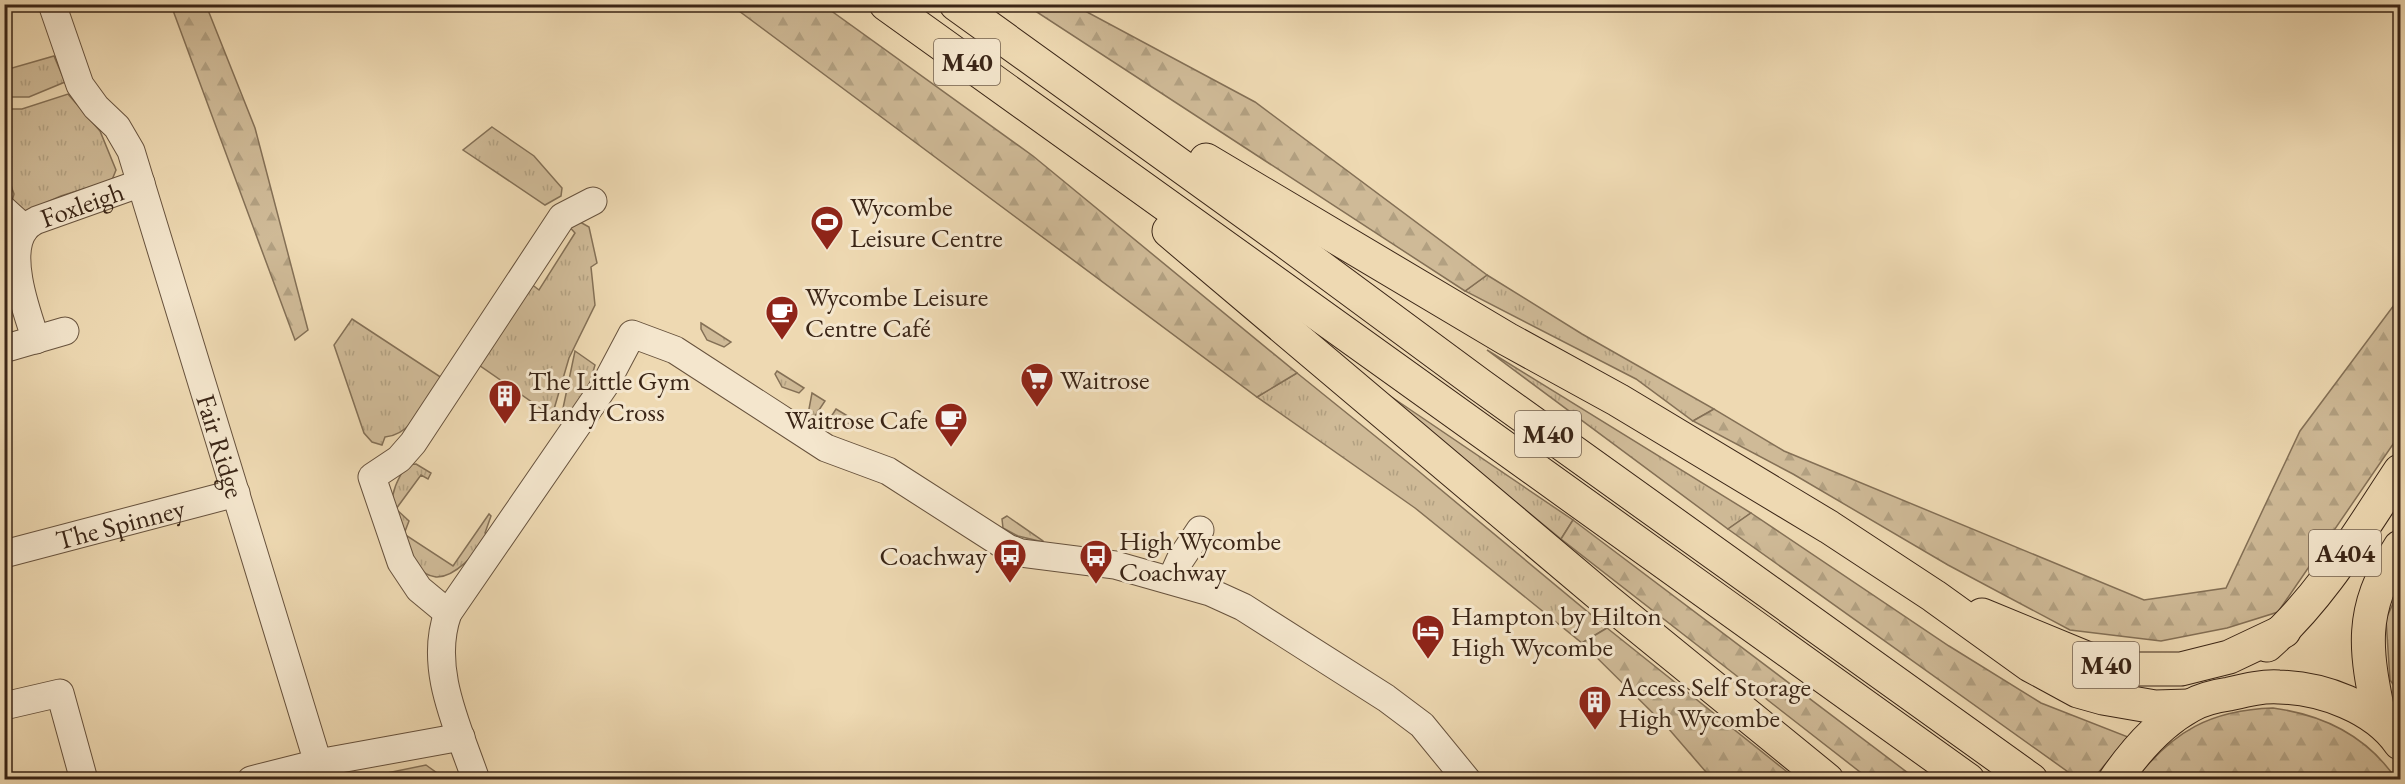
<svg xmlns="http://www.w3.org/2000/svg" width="2405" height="784" viewBox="0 0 2405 784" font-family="'EB Garamond',serif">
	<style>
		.grass { fill: url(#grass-tufts); stroke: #847056; stroke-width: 1.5 }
		.forest { fill: url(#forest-firs); stroke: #847056; stroke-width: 1.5 }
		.park { fill: url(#park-crowns); stroke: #847056; stroke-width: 1.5 }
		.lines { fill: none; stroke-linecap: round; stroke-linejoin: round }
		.minor-casing { stroke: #67523d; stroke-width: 29 }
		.highway-casing { stroke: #3a2516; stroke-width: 35 }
		.minor { stroke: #f4e6cd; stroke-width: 27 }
		.highway { stroke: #eed9b2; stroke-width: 33 }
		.labels { text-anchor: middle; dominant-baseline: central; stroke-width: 6; stroke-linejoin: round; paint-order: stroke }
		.shield { fill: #f4e6cd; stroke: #725f4d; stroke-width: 1.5 }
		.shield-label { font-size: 26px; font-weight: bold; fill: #3a2516 }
		.street-label { font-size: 27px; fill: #3a2516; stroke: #f4e6cd }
		.poi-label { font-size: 27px; fill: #3a2516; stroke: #f4e6cd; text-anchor: start }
	</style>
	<defs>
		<pattern id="grass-tufts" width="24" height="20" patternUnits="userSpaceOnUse" patternTransform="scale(1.5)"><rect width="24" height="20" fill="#cfba97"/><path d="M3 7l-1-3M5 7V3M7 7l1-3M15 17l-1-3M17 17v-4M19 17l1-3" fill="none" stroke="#b2a081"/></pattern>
		<pattern id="forest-firs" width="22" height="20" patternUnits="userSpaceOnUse" patternTransform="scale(1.5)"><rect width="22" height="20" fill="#cfba97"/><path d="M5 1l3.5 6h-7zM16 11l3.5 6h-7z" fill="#b2a081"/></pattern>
		<pattern id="park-crowns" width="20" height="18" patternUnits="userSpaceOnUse" patternTransform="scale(1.5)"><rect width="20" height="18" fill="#cfba97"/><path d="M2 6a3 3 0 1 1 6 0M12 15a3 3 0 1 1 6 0" fill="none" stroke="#b2a081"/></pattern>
	</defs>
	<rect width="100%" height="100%" fill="#eed9b2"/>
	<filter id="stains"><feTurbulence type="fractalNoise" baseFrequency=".00333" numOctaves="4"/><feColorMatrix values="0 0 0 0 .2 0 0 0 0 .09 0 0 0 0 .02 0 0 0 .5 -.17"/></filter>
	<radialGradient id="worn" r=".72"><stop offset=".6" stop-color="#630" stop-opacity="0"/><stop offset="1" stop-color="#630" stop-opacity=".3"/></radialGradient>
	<g class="grass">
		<polygon points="54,56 65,82 29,97 5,97 5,70"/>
		<polygon points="68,94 100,131 116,170 112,180 61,196 25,212 12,201 14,194 5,169 5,109 22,109"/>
		<polygon points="492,127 534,156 562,188 561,196 545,205 463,150"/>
		<polygon points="573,218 589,227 597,263 591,267 595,305 569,358 552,416 476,363 530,283 539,290 575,233 566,223"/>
		<polygon points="1487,275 1582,334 1714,409 1693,421 1636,379 1465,291"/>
		<path d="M352 319 442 378C427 399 413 435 385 437L382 445 372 442 364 433 334 345Z"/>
		<polygon points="701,323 731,342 724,347 707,340 701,329"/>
		<polygon points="1487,350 1751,513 1728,529"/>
		<polygon points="575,351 595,365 588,389 567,417 562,413"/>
		<polygon points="777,371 804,388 799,393 782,387 775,374"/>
		<polygon points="1297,373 1416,469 1607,628 1582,643 1415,508 1257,397"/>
		<polygon points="1365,379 1573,520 1561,539"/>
		<polygon points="812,393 825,401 813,419 809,409"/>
		<polygon points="836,409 856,421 841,426 827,423"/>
		<path d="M416 464 431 473 428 479 421 475 396 509 409 521 404 534 453 566 489 514 491 516 485 533 489 536C477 551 456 578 436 577 428 576 421 571 417 565 412 558 392 512 392 504 392 489 399 478 406 465Z"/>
		<polygon points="1007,516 1043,541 1043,542 1018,536 1003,528 1002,519"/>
	</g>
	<g class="forest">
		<polygon points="171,5 206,5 255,128 308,330 295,340"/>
		<polygon points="731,5 823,5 1033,156 1297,373 1257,397"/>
		<polygon points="1026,5 1074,5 1255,102 1487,275 1465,291"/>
		<polygon points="2400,297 2400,434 2278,612 2227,628 2161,641 2070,630 1948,565 1793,474 1693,421 1714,409 1784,451 2144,600 2226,588 2300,431"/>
		<polygon points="1751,513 1949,646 2041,703 2128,737 2093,779 2078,779 1728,529"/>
		<polygon points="1573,520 1916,779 1869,779 1561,539"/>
		<polygon points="2400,588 2400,694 2390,680 2386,619"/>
		<polygon points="1607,628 1796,779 1712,779 1668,728 1582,643"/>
		<path d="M2273 708C2324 715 2367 736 2396 779L2135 780C2173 731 2211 710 2273 708Z"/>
	</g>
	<polygon class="park" points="426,765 437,773 439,779 367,779 367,773 387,773"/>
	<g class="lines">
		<g class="minor-casing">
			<g id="minor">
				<path id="s1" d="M52 4 80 85 96 107 117 127 131 151 318 763 461 737"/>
				<polyline points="4,210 25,229"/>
				<path id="s2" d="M36 340C27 313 5 254 25 229 28 225 33 222 37 220L141 183"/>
				<polyline points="10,347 65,331"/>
				<path id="s3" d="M4 554 236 493"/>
				<polyline points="1171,580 1180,560 1200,530"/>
				<polyline points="448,613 419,589 401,562 372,477 399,459 413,443 562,217 593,201"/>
				<polyline points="4,706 60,693 84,780"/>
				<polyline points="251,780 318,763"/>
				<path d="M476 780C458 727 428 668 448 613L605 385 632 334 675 350 826 448 888 471 1008 548 1021 553 1115 565 1210 592 1243 607 1386 698 1422 725 1467 780"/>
			</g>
		</g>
		<g class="highway-casing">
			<g id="highway">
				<polyline points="886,4 1968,780"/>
				<polyline points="956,4 1285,241 1480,385 2031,780"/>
				<polyline points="1206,160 1507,339 1618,400 1829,527 1934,596 2030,665 2078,691 2103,698 2155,707 2189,706"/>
				<polyline points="1169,231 1606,600 1827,780"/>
				<polyline points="1982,615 2091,660 2116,668 2139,669 2181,669 2229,657 2284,631"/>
				<path d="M2267 645C2322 597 2360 531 2400 471"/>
				<path d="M2380 721C2365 649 2358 612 2400 547"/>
				<path d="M2115 780C2135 751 2159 723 2190 706 2202 699 2215 696 2229 694 2246 690 2262 686 2279 687 2322 688 2375 707 2400 743"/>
			</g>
		</g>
		<use href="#minor" class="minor"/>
		<use href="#highway" class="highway"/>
	</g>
	<defs>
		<g id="stadium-pin" transform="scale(1.725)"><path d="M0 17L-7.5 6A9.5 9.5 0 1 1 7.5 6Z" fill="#8f2418" stroke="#f4e6cd"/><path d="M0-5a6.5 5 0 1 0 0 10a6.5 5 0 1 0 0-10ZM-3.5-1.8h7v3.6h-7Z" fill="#fff"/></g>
		<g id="cafe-pin" transform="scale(1.725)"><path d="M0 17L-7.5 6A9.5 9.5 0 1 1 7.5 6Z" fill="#8f2418" stroke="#f4e6cd"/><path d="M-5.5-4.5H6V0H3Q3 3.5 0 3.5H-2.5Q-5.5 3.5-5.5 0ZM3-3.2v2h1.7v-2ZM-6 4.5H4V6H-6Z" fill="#fff"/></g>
		<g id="supermarket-pin" transform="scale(1.725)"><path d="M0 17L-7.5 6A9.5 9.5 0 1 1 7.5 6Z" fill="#8f2418" stroke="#f4e6cd"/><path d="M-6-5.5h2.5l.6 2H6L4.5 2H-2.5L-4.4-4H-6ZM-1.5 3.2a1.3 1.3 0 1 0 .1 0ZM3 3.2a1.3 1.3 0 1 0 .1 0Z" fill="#fff"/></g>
		<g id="building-pin" transform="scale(1.725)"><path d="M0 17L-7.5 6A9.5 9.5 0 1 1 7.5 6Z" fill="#8f2418" stroke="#f4e6cd"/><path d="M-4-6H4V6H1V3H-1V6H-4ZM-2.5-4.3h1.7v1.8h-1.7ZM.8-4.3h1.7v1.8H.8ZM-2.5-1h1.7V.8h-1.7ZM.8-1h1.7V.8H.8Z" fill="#fff"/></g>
		<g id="bus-pin" transform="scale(1.725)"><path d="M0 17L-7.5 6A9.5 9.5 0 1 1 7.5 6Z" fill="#8f2418" stroke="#f4e6cd"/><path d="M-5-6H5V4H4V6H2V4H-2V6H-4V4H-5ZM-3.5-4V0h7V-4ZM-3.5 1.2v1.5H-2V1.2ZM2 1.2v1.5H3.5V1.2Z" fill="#fff"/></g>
		<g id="hotel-pin" transform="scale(1.725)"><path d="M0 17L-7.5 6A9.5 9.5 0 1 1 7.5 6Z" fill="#8f2418" stroke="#f4e6cd"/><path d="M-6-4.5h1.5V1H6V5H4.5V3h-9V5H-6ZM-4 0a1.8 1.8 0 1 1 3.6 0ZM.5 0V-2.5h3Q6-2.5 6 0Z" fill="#fff"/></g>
	</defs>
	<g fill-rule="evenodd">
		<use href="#stadium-pin" x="827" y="222"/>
		<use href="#cafe-pin" x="782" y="312"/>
		<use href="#supermarket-pin" x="1037" y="379"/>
		<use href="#building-pin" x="505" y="396"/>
		<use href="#cafe-pin" x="951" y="419"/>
		<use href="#bus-pin" x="1010" y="555"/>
		<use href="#bus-pin" x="1096" y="556"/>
		<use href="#hotel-pin" x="1428" y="631"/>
		<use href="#building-pin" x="1595" y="702"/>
	</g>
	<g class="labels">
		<g class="shield">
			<rect x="934" y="39" width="66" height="46" rx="4.5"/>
			<rect x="1515" y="411" width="66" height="46" rx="4.5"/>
			<rect x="2309" y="530" width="72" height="46" rx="4.5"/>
			<rect x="2073" y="642" width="66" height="46" rx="4.5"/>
		</g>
		<g class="shield-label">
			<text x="967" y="62">M40</text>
			<text x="1548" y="434">M40</text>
			<text x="2345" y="553">A404</text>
			<text x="2106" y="665">M40</text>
		</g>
		<g class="street-label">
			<text stroke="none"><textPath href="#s2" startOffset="178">Foxleigh</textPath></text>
			<text stroke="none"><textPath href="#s1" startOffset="478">Fair Ridge</textPath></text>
			<text stroke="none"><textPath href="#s3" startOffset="120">The Spinney</textPath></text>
		</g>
		<g class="poi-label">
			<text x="850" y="206">Wycombe<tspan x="850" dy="31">Leisure Centre</tspan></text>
			<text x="805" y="296">Wycombe Leisure<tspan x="805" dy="31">Centre Café</tspan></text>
			<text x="1060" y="379">Waitrose</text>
			<text x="528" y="380">The Little Gym<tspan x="528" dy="31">Handy Cross</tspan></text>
			<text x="928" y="419" text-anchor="end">Waitrose Cafe</text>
			<text x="1119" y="540">High Wycombe<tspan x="1119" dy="31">Coachway</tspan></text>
			<text x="987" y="555" text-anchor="end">Coachway</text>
			<text x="1451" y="615">Hampton by Hilton<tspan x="1451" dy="31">High Wycombe</tspan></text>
			<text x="1618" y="686">Access Self Storage<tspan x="1618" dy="31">High Wycombe</tspan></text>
		</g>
	</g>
	<rect width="2405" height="784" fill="none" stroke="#eed9b2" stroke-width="24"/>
	<rect x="6" y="6" width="2393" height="772" fill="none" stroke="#3a2516" stroke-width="3"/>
	<rect x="12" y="12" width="2381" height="760" fill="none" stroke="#3a2516" stroke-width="1.5"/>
	<rect width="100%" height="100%" filter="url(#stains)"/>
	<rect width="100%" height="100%" fill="url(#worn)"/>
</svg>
